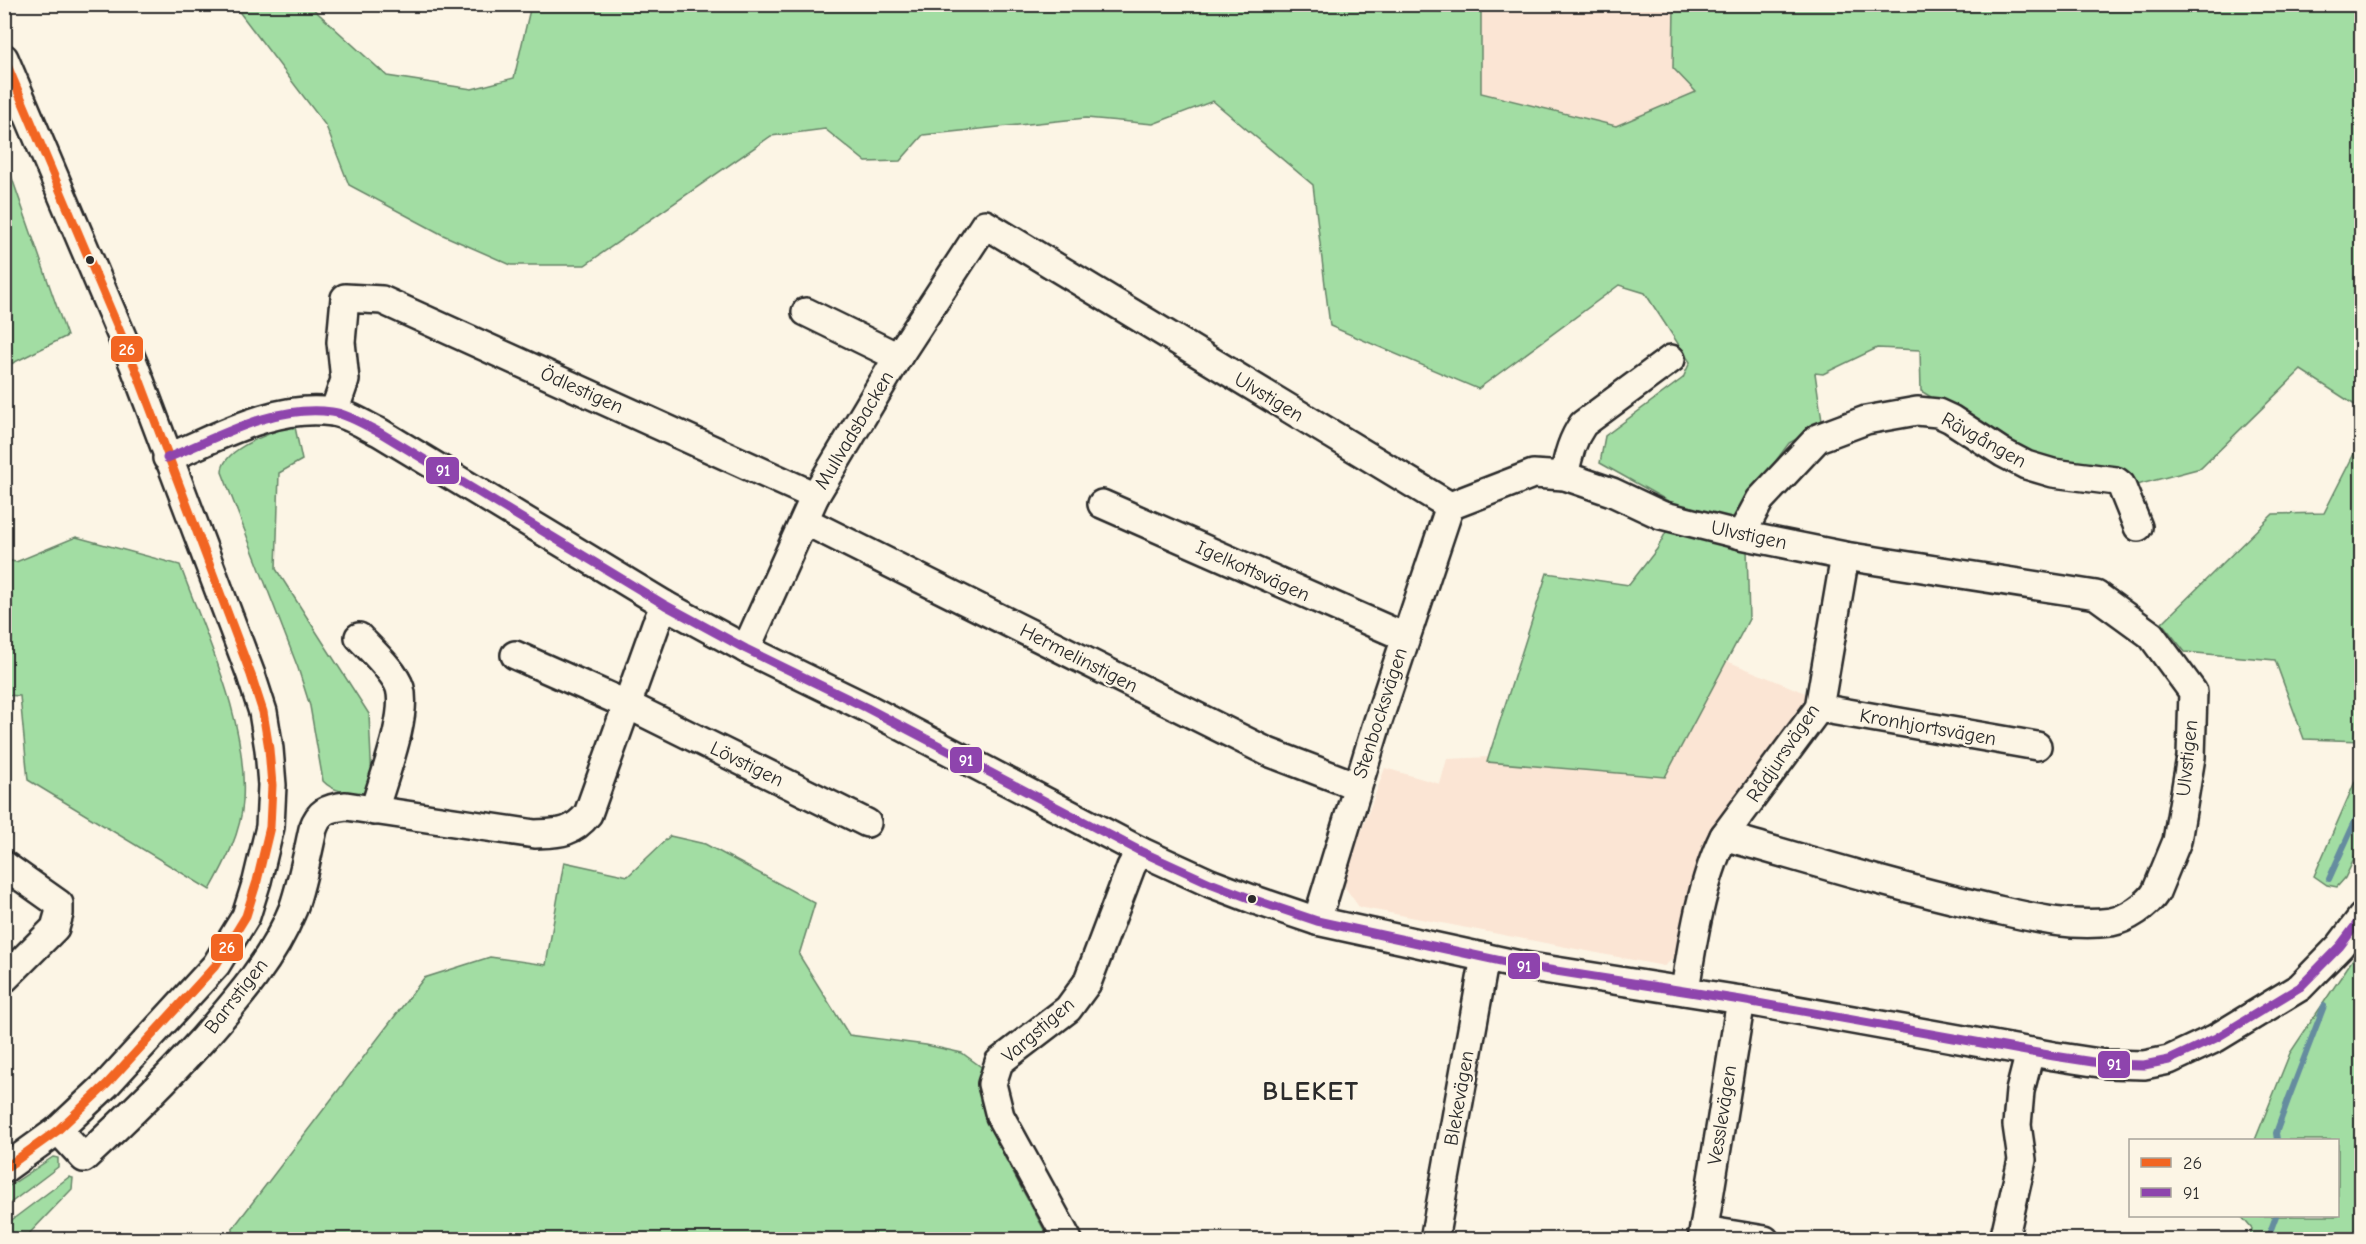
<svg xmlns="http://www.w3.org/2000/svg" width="2366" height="1244" viewBox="0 0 2366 1244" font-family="'Comic Neue',sans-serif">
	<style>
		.built { fill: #fbe5d4 }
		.green { fill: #a2dda3; stroke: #668467; stroke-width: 1.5 }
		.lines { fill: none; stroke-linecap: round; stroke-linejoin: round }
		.stream { stroke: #658c9f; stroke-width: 6 }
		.minor-casing { stroke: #2b2b2b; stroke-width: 32 }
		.minor { stroke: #fcf5e5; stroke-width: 27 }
		.bus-1-casing { stroke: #fcf5e5; stroke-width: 14 }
		.bus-2-casing { stroke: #fcf5e5; stroke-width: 14 }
		.bus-1 { stroke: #f26522; stroke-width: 9 }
		.bus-2 { stroke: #8e44ad; stroke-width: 9 }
		.bus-dot { fill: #2b2b2b; stroke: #fcf5e5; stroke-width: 2 }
		.labels { text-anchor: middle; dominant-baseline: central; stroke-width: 4.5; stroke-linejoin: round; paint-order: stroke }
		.street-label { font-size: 20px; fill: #2b2b2b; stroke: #fcf5e5 }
		.district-label { font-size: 26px; font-weight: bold; letter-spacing: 1.5px; fill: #2b2b2b; stroke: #fcf5e5 }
		.line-badge { stroke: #fcf5e5; stroke-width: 2 }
		.badge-label { font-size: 16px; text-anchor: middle; font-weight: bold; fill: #fff }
	</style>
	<rect width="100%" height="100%" fill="#fcf5e5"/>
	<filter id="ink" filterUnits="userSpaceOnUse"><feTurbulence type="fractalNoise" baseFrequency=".0167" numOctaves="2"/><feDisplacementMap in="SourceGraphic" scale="12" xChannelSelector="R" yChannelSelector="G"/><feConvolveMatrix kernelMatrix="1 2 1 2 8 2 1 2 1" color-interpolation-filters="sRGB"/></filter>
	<g filter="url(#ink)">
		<g class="built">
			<polygon points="1481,5 1674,5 1673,68 1696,92 1616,126 1481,93"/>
			<polygon points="1722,659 1815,697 1704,850 1682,952 1664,966 1359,907 1342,883 1385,768 1440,784 1447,759 1600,752"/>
		</g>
		<g class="green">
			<polygon points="234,5 309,5 387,76 472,89 514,78 531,5 1481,5 1481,93 1616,126 1696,92 1673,68 1674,5 2361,5 2361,409 2301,370 2201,468 2137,485 2097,468 2055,463 2020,450 1921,391 1920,350 1877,348 1823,374 1815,373 1822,421 1811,431 1789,443 1734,517 1727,542 1747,548 1749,619 1665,777 1487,762 1547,573 1629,585 1657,549 1679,507 1600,463 1605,436 1683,378 1690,362 1645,293 1619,285 1478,389 1330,326 1313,185 1213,101 1153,124 1086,118 923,135 900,161 866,162 825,129 771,136 585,265 511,265 443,235 349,185 326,126"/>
			<polygon points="5,158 67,336 5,367 4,367"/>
			<path d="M287 427H295L302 460 279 473 276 569 369 714 372 782 363 793C349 793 333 792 323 781L310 706 298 668 222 472C222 449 269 434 287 427Z"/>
			<polygon points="2361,440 2361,741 2304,739 2275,660 2185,652 2162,623 2273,514 2324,513"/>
			<path d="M76 537 180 565C207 639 248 721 243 801 241 833 225 863 210 890L28 780 20 696 5 695V560L16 562Z"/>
			<polygon points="2361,768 2361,845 2345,878 2337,887 2327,885 2314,876"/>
			<polygon points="670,836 705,844 815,903 799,955 849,1035 926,1045 962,1053 984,1069 978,1091 1005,1158 1049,1239 233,1240 233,1228 424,978 490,957 546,965 564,862 628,876"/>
			<polygon points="2361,947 2361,1239 2249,1239 2252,1229 2241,1216 2338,1216 2338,1140 2255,1140 2290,1053"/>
			<polygon points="53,1157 58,1158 58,1167 5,1207 5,1189"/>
			<polygon points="69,1177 73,1178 72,1189 24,1239 5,1239 5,1225"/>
		</g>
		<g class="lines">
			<g class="stream">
				<polyline points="2329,879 2362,806"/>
				<polyline points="2277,1140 2276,1133 2288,1100 2324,1006"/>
				<polyline points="2267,1240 2276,1216"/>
			</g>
			<g class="minor-casing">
				<g id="minor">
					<polyline points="4,58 134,365 251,675 263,712 269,749 272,785 270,827 257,881 246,916 216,965 107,1084 58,1130 4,1169"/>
					<polyline points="806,312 898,357"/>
					<polyline points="334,412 345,380 341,342 345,298 382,300 815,496"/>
					<path d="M167 458C219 437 274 404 332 412 348 414 364 425 379 432L665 605 746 649 867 708 1140 851 1210 883 1252 899 1317 921 1524 966 1741 1000 2054 1056 2106 1064 2144 1065 2169 1060 2216 1038 2300 987 2340 946 2362 917"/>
					<path d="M1565 476C1567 456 1572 440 1583 424L1671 359"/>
					<polyline points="1102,504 1405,637"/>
					<polyline points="805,521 1268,752 1357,786"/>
					<polyline points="1741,535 1760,500 1818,438 1866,420 1917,411 1938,413 1951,419 2003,453 2026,465 2053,473 2116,481 2121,485 2138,527"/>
					<path d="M359 637C371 650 395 672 400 688 408 717 382 781 374 811"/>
					<path d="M746 649 815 496 898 357 985 224 1450 506 1533 474 1565 476 1612 492 1661 515 1741 535 1845 556 2096 595 2151 635 2193 692 2191 757 2177 841 2156 892C2148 905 2127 919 2111 922 2069 928 2026 916 1985 907 1897 887 1811 861 1724 836 1702 880 1692 943 1685 991"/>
					<polyline points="515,655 628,705 867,823"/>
					<polyline points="1819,708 2037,746"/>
					<polyline points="1724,836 1819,708 1845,556"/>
					<polyline points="4,865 59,904 59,914 55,928 4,979"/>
					<polyline points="1317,921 1376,727 1450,506"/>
					<path d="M58 1130 84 1158C125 1120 165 1081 203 1039 238 999 273 959 293 909 302 883 307 856 313 829 319 812 327 808 346 806L535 834C558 833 572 834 588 814L656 624 665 605"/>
					<polyline points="1704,1230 1765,1240"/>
					<polyline points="1068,1240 1000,1116 992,1084 999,1062 1068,1009 1087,983 1131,867 1140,851"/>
					<polyline points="1434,1240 1485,957"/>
					<polyline points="1702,1240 1741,1000"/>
					<polyline points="2004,1240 2022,1160 2017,1125 2020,1091 2030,1052"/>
				</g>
			</g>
			<use href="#minor" class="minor"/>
			<g class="bus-1-casing">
				<polyline id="bus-1" points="4,58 134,365 251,675 263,712 269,749 272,785 270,827 257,881 246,916 216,965 107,1084 58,1130 4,1169"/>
			</g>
			<g class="bus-2-casing">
				<path id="bus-2" d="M167 458C219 437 274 404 332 412 348 414 364 425 379 432L665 605 746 649 867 708 1140 851 1210 883 1252 899 1317 921 1524 966 1741 1000 2054 1056 2106 1064 2144 1065 2169 1060 2216 1038 2300 987 2340 946 2362 917"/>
			</g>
			<use href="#bus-1" class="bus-1"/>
			<use href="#bus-2" class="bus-2"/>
		</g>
	</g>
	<g class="bus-dot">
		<circle cx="90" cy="260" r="5"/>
		<circle cx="1252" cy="899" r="5"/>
	</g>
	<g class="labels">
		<g class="street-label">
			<text transform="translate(582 390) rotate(24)">Ödlestigen</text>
			<text transform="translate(1269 397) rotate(31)">Ulvstigen</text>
			<text transform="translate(854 430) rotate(-59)">Mullvadsbacken</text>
			<text transform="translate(1984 440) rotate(29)">Rävgången</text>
			<text transform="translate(1749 535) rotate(12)">Ulvstigen</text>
			<text transform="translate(1253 571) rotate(24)">Igelkottsvägen</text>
			<text transform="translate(1079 658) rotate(27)">Hermelinstigen</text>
			<text transform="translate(1380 713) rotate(-72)">Stenbocksvägen</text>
			<text transform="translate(1928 727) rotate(10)">Kronhjortsvägen</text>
			<text transform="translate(1783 753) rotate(-56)">Rådjursvägen</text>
			<text transform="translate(2187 758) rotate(-84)">Ulvstigen</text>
			<text transform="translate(747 764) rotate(26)">Lövstigen</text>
			<text transform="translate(236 996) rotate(-52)">Barrstigen</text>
			<text transform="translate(1038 1030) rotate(-41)">Vargstigen</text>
			<text transform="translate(1459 1098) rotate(-80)">Blekevägen</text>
			<text transform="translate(1722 1115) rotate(-81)">Vesslevägen</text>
		</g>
		<g class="district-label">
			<text x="1311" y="1092">BLEKET</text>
		</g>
	</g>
	<g class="line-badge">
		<rect x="110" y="335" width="34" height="28" rx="6" fill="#f26522"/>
		<rect x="425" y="456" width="35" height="29" rx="6" fill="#8e44ad"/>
		<rect x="949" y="746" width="34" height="28" rx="6" fill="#8e44ad"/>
		<rect x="210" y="933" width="34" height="29" rx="6" fill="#f26522"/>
		<rect x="1507" y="952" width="34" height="28" rx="6" fill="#8e44ad"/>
		<rect x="2097" y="1050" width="34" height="29" rx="6" fill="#8e44ad"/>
	</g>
	<g class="badge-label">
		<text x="127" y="355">26</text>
		<text x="443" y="476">91</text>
		<text x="966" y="766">91</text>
		<text x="227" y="953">26</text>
		<text x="1524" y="972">91</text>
		<text x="2114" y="1070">91</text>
	</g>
	<rect width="2366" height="1244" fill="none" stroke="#fcf5e5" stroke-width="24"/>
	<rect x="12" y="12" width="2342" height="1220" fill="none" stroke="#2b2b2b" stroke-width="2" filter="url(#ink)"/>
	<rect x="2129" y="1139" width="210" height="78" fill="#fcf5e5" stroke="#a8a49b" stroke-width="1.5"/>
	<rect x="2141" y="1158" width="30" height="9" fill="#f26522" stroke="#a8a49b" stroke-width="1.5"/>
	<text x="2183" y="1169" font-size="18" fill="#2b2b2b">26</text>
	<rect x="2141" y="1188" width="30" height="9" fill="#8e44ad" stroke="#a8a49b" stroke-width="1.5"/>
	<text x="2183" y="1199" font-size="18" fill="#2b2b2b">91</text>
</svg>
